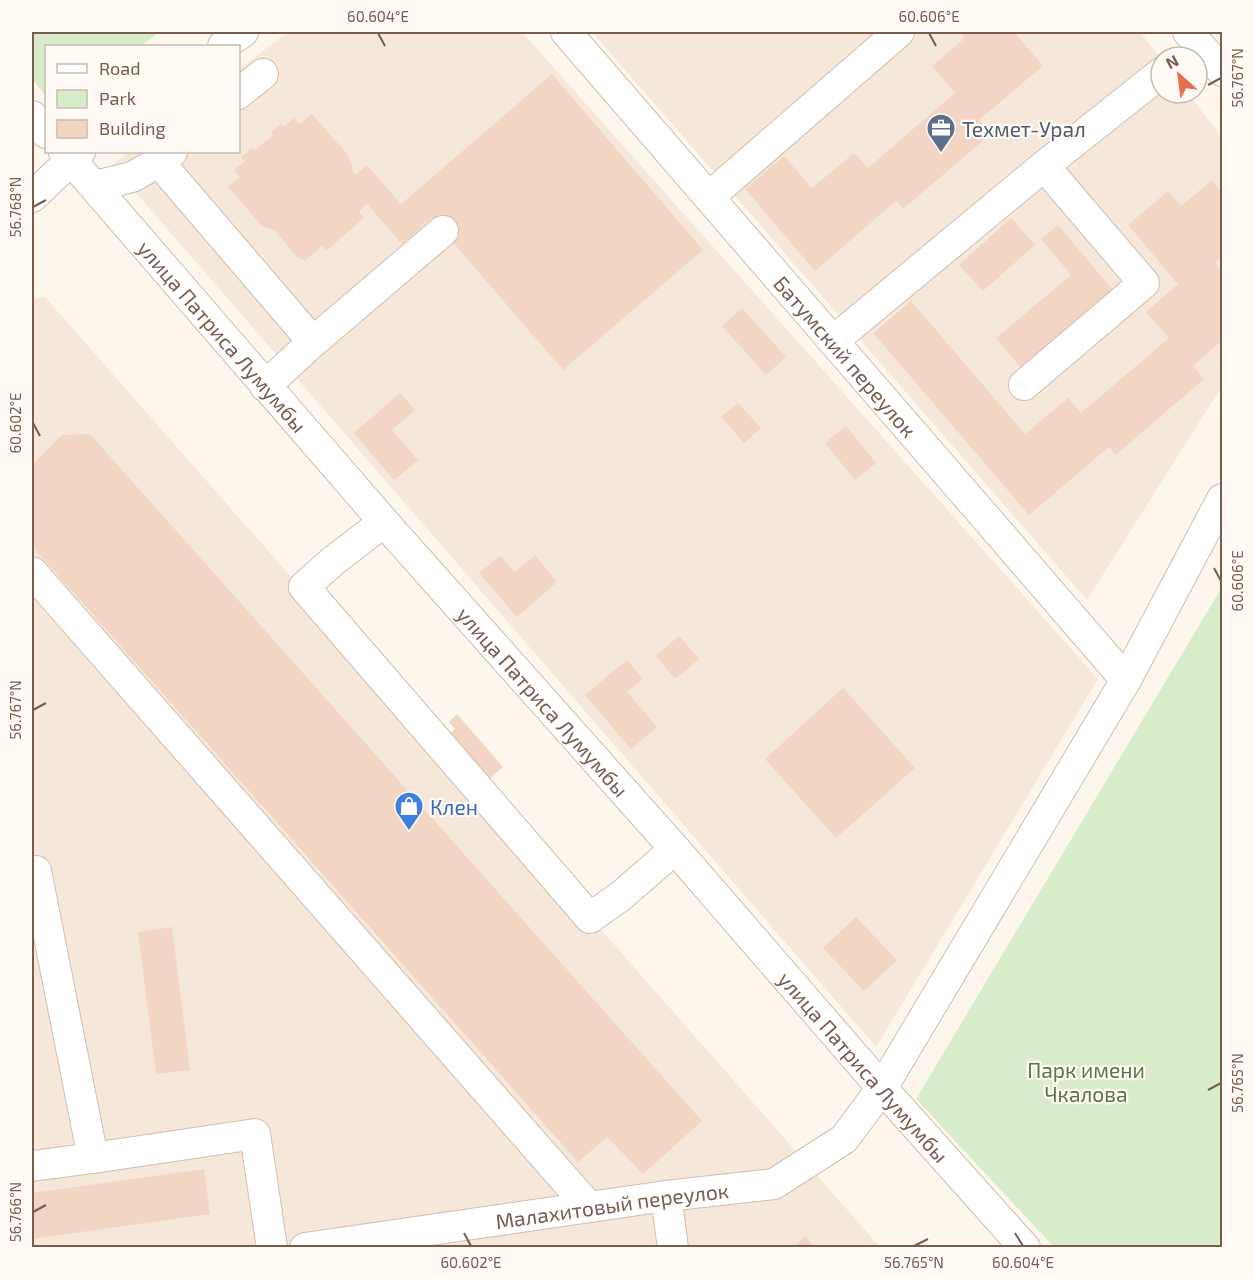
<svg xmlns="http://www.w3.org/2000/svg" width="1254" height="1279" viewBox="0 0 1254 1279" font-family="'Exo 2',sans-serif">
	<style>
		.residential { fill: #f5e8da }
		.green { fill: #d8ecc9 }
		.building { fill: #f3d5c3 }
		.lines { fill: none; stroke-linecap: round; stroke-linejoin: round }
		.minor-casing { stroke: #d1beb0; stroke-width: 32 }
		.minor { stroke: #fff; stroke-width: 30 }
		.ticks { fill: none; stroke: #7a5c4d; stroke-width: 2 }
		.labels { text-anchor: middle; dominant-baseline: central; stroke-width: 4.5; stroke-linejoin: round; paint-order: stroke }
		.service-label { font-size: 21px; fill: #4e5e75; stroke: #fffaf3; text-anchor: start }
		.street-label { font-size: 21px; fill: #7a5c4d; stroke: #fffaf3 }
		.shop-label { font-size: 21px; fill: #366cbe; stroke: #fffaf3; text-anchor: start }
		.park-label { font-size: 21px; fill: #537a41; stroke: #fffaf3 }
		.neatline { fill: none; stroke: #7a5c4d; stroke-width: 2 }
		.ticks-label { font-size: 15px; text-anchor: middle; fill: #7a5c4d }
	</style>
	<rect width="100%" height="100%" fill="#fdf6ec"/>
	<g class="residential">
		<polygon points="288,32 522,32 1098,679 876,1047 112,165 130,152 238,152 239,69"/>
		<polygon points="592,32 1140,32 1161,59 1161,93 1188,93 1222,138 1222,386 1087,600"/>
		<polygon points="45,297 880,1247 32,1248 32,299"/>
	</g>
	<g class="green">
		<polygon points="32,32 160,32 141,46 46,46 46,96 32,79"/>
		<polygon points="1222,587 1222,1247 1054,1247 916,1099"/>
	</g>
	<g class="building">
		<polygon points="960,32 1014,32 1043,66 979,120 991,134 903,209 896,201 815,271 745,189 784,156 812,188 854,153 868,168 955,93 932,66 965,38"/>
		<polygon points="552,74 703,250 563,370 432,218 402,244 367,204 359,211 364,218 326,251 322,246 305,261 297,257 275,231 262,226 228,187 240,177 234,170 245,161 241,157 252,148 254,151 273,135 271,132 281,124 283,127 294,118 299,124 312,114 348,155 353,168 351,169 356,175 367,165 401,204"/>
		<polygon points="1212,180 1222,193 1222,256 1215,263 1222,272 1222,340 1193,366 1204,379 1116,455 1109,447 1029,515 873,333 911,301 1025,434 1068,398 1081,413 1169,338 1146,312 1178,284 1128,225 1168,191 1181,206"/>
		<polygon points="1011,218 1035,245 983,291 959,265"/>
		<polygon points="1058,225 1114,291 1022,369 996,338 1071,275 1041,239"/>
		<polygon points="742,308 786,357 766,375 722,326"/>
		<polygon points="400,393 415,410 392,430 418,460 394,480 354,433"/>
		<polygon points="738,403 761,428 744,443 721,417"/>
		<polygon points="846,426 876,463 855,480 825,443"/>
		<polygon points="90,434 702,1121 643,1174 607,1137 578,1162 32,546 32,465 62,435"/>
		<polygon points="535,555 557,582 517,617 479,573 500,556 515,572"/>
		<polygon points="679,636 699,659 675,679 656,656"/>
		<polygon points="627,660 643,679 627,692 657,727 631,749 585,695"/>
		<polygon points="843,688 915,768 836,838 765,759"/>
		<polygon points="457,714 503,767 482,785 443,740 455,729 449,722"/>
		<polygon points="856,917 897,960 864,991 823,948"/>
		<polygon points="172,927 190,1070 156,1074 138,932"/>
		<polygon points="204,1169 210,1214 32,1239 32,1193"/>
		<polygon points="806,1236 815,1248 792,1248"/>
	</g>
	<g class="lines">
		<g class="minor-casing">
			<g id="minor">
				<path id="s1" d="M566 32 1126 680"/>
				<polyline points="1188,32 1222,71"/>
				<polyline points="223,46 243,32"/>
				<polyline points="238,94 263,74"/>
				<polyline points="32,116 46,133"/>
				<path id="s2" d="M64 152 384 522 675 849 882 1088 1025 1248"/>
				<polyline points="172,152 159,162 313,342"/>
				<polyline points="95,186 132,177 159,162"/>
				<polyline points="32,197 80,152"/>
				<polyline points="709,197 899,32"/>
				<polyline points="833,341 1044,166 1161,73"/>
				<polyline points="1024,385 1144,283 1044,166"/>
				<polyline points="265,386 313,342 443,231"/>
				<polyline points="384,522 333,561 304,587 590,918 622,895 675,849"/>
				<polyline points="32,572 589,1207"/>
				<polyline points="32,872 36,871 93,1158 32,1166"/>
				<polyline points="93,1158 255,1134 272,1248"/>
				<polyline points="666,1196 673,1248"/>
				<path id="s3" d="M305 1248 666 1196 774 1184 844 1139 882 1088 1126 680 1222 499"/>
			</g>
		</g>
		<use href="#minor" class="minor"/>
	</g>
	<path class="ticks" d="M378 33 385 46M929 33 936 46M1208 85 1221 78M33 207 46 200M33 423 40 436M1214 568 1221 581M33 710 46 703M1208 1090 1221 1083M33 1212 46 1205M464 1233 471 1246M1015 1233 1023 1246M914 1246 928 1239"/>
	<defs>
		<g id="office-pin" transform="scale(1.5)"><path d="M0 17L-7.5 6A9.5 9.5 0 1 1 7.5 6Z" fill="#5c6f8a" stroke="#fffaf3"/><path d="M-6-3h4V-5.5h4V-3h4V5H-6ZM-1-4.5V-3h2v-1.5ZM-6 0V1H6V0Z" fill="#fff"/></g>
		<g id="shop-pin" transform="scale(1.5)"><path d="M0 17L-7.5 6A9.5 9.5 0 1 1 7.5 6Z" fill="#3f7fe0" stroke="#fffaf3"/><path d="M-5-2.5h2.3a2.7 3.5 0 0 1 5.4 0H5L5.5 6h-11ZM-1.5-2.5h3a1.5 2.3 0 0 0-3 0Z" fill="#fff"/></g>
	</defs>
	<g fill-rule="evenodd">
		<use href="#office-pin" x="941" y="128"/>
		<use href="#shop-pin" x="409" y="806"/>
	</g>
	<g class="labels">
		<g class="service-label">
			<text x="962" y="128">Техмет-Урал</text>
		</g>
		<g class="street-label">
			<text stroke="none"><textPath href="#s2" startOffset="243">улица Патриса Лумумбы</textPath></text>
			<text stroke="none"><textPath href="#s1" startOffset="428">Батумский переулок</textPath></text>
			<text stroke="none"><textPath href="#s2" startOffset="729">улица Патриса Лумумбы</textPath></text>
			<text stroke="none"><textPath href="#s2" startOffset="1215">улица Патриса Лумумбы</textPath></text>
			<text stroke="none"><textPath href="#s3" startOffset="310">Малахитовый переулок</textPath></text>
		</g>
		<g class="shop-label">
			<text x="430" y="806">Клен</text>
		</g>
		<g class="park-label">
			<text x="1086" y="1069">Парк имени<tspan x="1086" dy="24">Чкалова</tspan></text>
		</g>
	</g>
	<rect width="1254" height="1279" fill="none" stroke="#fffaf3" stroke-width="66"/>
	<rect x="45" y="45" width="195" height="108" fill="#fffaf3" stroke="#cabbb1" stroke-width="1.5"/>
	<rect x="57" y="64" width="30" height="9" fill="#ffffff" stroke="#cabbb1" stroke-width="1.5"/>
	<text x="99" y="75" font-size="18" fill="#7a5c4d">Road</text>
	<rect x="57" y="90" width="30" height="18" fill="#d8ecc9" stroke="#cabbb1" stroke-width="1.5"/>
	<text x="99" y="105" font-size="18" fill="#7a5c4d">Park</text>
	<rect x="57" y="120" width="30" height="18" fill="#f3d5c3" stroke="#cabbb1" stroke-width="1.5"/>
	<text x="99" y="135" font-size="18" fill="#7a5c4d">Building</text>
	<g transform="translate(1179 75) rotate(332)"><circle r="28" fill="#fffaf3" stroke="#cabbb1" stroke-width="1.5"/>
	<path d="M0-4.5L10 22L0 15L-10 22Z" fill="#e76f51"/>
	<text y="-9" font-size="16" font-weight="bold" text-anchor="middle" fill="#7a5c4d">N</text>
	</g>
	<rect x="33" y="33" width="1188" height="1213" class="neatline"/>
	<g class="ticks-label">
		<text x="378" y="22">60.604°E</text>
		<text x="929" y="22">60.606°E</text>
		<text transform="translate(1238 78) rotate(-90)" y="5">56.767°N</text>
		<text transform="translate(16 207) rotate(-90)" y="5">56.768°N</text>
		<text transform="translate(16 423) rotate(-90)" y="5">60.602°E</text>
		<text transform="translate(1238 581) rotate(-90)" y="5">60.606°E</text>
		<text transform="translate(16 710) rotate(-90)" y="5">56.767°N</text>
		<text transform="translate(1238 1083) rotate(-90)" y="5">56.765°N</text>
		<text transform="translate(16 1212) rotate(-90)" y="5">56.766°N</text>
		<text x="471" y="1268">60.602°E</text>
		<text x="914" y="1268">56.765°N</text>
		<text x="1023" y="1268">60.604°E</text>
	</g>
</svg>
